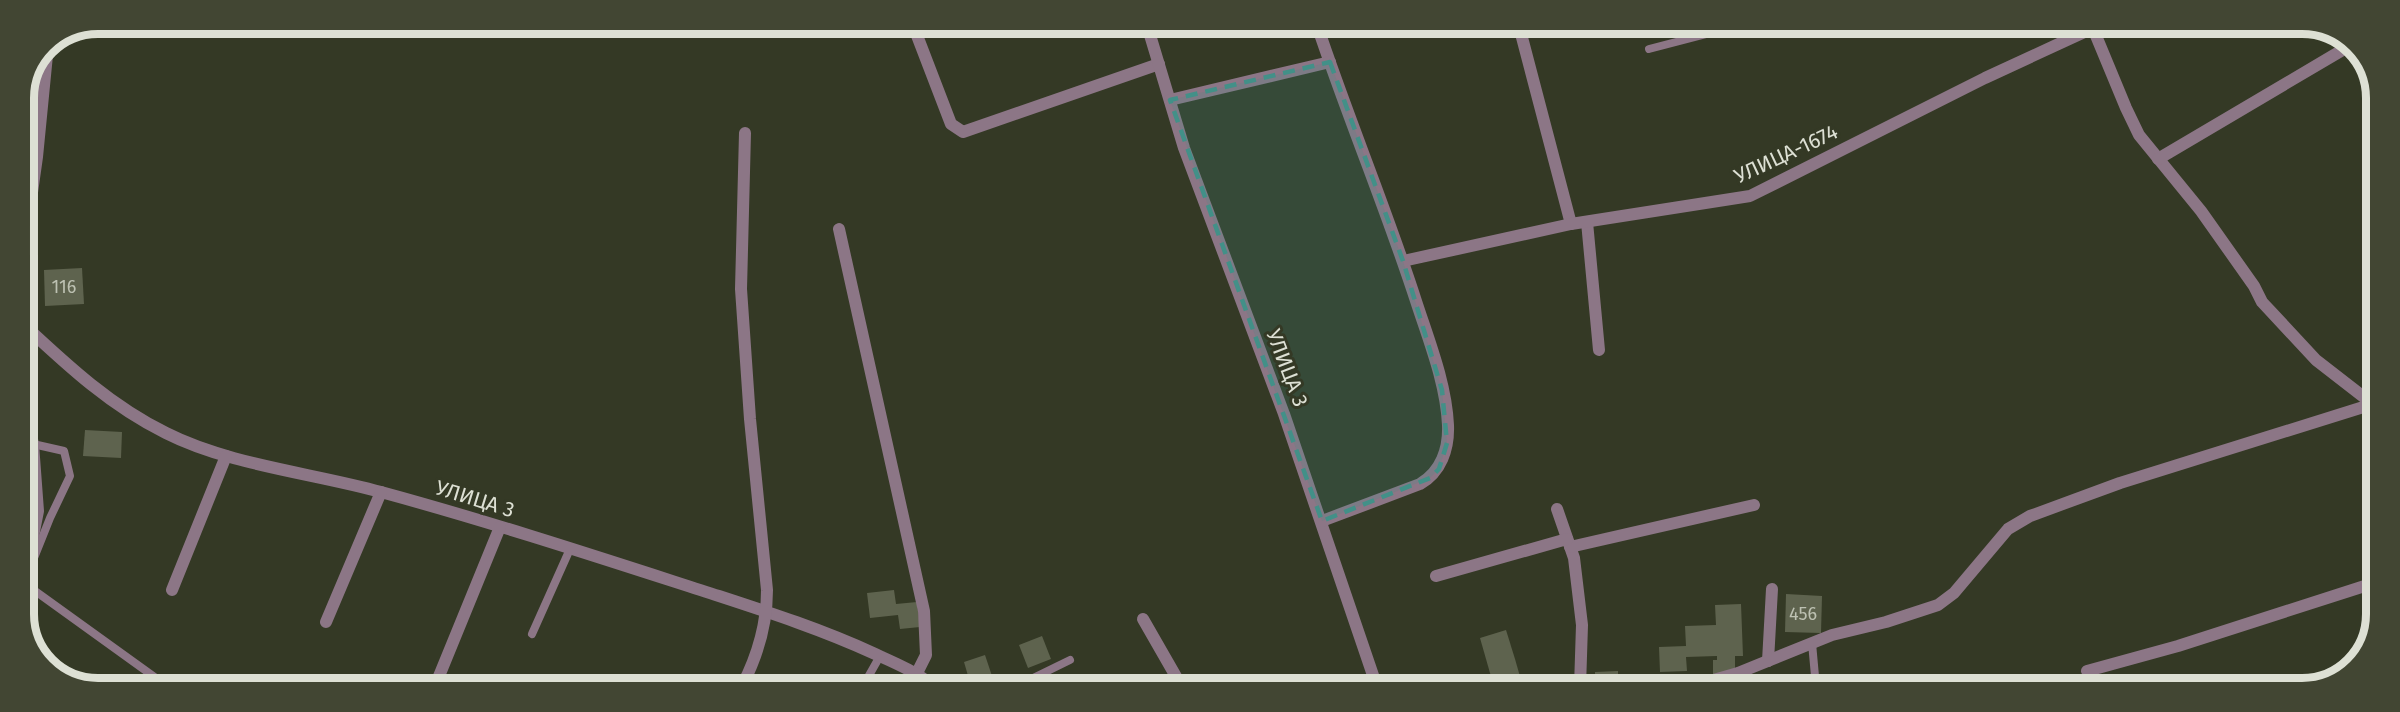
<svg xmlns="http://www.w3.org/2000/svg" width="2400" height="712" viewBox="0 0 2400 712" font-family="'Fira Sans',sans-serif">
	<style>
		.building { fill: #5e634e }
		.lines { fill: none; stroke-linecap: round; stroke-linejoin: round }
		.service { stroke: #8c7686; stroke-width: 8 }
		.minor { stroke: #8c7686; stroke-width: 12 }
		.marked { fill: #429088; fill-opacity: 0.2; stroke: #429088; stroke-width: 4.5; stroke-dasharray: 12 8; stroke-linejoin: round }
		.labels { text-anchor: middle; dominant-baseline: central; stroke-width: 6; stroke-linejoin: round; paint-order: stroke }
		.number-label { font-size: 18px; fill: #bdc1b2 }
		.street-label { font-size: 21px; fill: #dde0d4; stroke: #343925 }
		.rim { fill: none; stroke: #dde0d4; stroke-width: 8 }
	</style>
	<rect width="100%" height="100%" fill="#343925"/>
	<g class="building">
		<polygon points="82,268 84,304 45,306 44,270"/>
		<polygon points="85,430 122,432 121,458 83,456"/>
		<polygon points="894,590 896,604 917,602 920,627 900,629 898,615 870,618 867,593"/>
		<polygon points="1786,594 1822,596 1821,633 1785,632"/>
		<polygon points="1741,604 1743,656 1735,656 1735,673 1713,674 1713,660 1717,660 1717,656 1686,657 1687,671 1660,672 1659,647 1686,646 1685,626 1716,625 1715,605"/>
		<polygon points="1506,630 1515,659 1523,687 1494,687 1480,638"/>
		<polygon points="1042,636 1051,659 1028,668 1019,645"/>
		<polygon points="985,655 993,679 971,686 964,662"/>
		<polygon points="1618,671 1618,687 1595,687 1595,672"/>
	</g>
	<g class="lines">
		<g class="service">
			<polyline points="1649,49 1722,30 1731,26"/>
			<polyline points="24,444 33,444 64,451 70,476 50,518 32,563"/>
			<polyline points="24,583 167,686"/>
			<polyline points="532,634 570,549"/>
			<polyline points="1812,643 1816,687"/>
			<polyline points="863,686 880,656"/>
			<polyline points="1015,687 1070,660"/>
		</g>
		<g class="minor">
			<polyline points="913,25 951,124 963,132 1159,64"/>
			<polyline points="1147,25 1184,148 1284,414 1377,687"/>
			<path d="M1317 25C1348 118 1386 208 1416 301 1429 341 1446 383 1448 425 1449 449 1441 472 1420 484L1322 521"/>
			<polyline points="1519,26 1571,224"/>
			<polyline points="2092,26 2126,108 2139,135 2201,211 2254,286 2262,302 2316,360 2374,405"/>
			<polyline points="1170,100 1330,62"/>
			<polyline points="2158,159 2351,45"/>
			<polyline points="1587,222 1599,350"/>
			<polyline points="839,229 924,611 926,655 917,673"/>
			<polyline points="24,249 37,157 48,45"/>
			<polyline points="1403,261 1571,224 1750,196 1985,78 2093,28"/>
			<path d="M24 325C68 366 111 406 166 433 229 465 313 473 381 492 495 523 607 560 719 596 771 613 823 630 873 653 895 663 915 671 933 686"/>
			<polyline points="24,406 33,444 38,511 24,582"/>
			<polyline points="1557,509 1574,558 1582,625 1580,687"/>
			<polyline points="1570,547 1754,505"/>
			<polyline points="1436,576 1567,539"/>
			<polyline points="172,590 226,456"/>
			<polyline points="1143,619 1182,687"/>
			<polyline points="326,622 381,492"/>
			<polyline points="1768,661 1772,589"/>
			<polyline points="2087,671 2178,646 2374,583"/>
			<polyline points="435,686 500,527"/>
			<path d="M742 686C757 657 767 623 767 590L750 419 741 289 745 133"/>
			<polyline points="1689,687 1738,673 1832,635 1886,622 1938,605 1954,593 2008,529 2030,516 2120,483 2373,404"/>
		</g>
	</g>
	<path class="marked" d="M1330 62 1403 261 1442 390 1447 443 1439 469 1430 478 1322 521 1170 100Z"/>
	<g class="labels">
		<g class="number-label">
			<text x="64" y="287">116</text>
			<text x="1803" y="614">456</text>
		</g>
		<g class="street-label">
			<text transform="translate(1786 154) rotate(-25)">УЛИЦА-1674</text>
			<text transform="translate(1287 368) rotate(69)">УЛИЦА 3</text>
			<text transform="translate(475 499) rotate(17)">УЛИЦА 3</text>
		</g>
	</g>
	<path d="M0 0H2400V712H0ZM98 34H2302A64 64 0 0 1 2366 98V614A64 64 0 0 1 2302 678H98A64 64 0 0 1 34 614V98A64 64 0 0 1 98 34Z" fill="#424633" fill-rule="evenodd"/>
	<path class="rim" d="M98 34H2302A64 64 0 0 1 2366 98V614A64 64 0 0 1 2302 678H98A64 64 0 0 1 34 614V98A64 64 0 0 1 98 34Z"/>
</svg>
